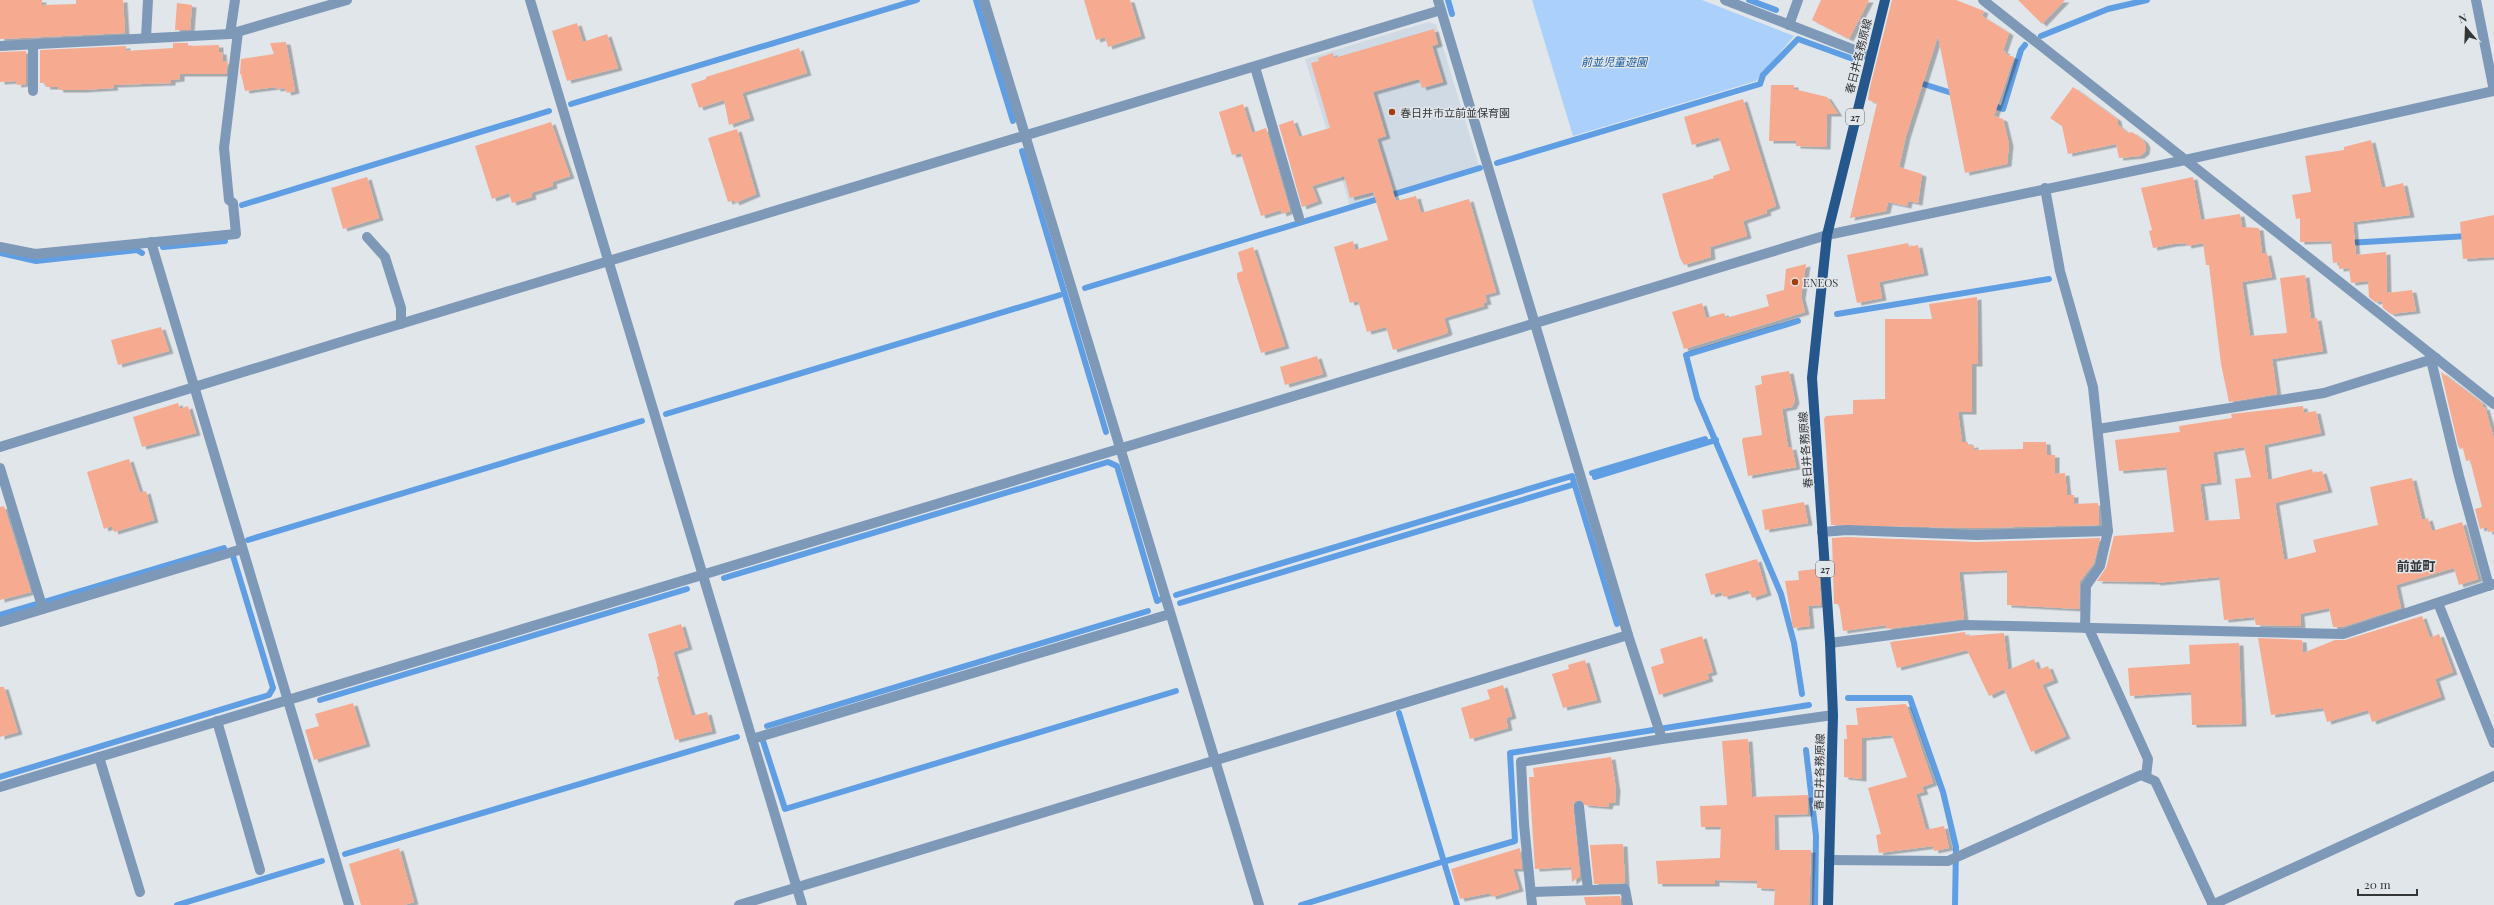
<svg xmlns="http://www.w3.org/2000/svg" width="2494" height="905" viewBox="0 0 2494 905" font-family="'Playfair Display','Noto Sans JP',serif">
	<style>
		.built { fill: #d0dae5 }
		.green { fill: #abd0fb }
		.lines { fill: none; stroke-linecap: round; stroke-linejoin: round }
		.stream { stroke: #609ee4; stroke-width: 6 }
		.building { fill: #f6aa8f; fill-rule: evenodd; filter: url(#shadow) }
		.minor { stroke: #7e99b8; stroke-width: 10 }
		.major { stroke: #25578d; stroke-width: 10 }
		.poi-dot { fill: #a33e11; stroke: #e1e6eb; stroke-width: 1.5 }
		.labels { text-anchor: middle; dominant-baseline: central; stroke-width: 3; stroke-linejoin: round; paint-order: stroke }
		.shield { fill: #e1e6eb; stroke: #676a6d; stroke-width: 1 }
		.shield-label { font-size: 10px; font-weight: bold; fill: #333537 }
		.street-label { font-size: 11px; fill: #333537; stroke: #e1e6eb }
		.park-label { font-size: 11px; font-style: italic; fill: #195999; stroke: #e1e6eb }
		.poi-label { font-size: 11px; fill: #333537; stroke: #e1e6eb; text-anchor: start }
		.quarter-label { font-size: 13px; font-weight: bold; fill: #333537; stroke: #e1e6eb }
	</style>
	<defs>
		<filter id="shadow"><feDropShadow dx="4.5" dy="2.5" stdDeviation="0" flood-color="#0004"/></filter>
	</defs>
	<rect width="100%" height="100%" fill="#e1e6eb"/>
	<polygon class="built" points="1428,22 1436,24 1479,166 1350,206 1305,59"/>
	<polygon class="green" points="1532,0 1702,0 1794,36 1756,81 1573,136"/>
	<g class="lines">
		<g class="stream">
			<polyline points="976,0 1013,121"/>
			<polyline points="1448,0 1452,14"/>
			<polyline points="1749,0 1776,10"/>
			<polyline points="2041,36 2108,9 2147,0"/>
			<polyline points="1917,82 1955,94"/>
			<polyline points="571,104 917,0"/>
			<polyline points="1991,105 2003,109 2021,50 2025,45"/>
			<polyline points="1022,151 1106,432"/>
			<polyline points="1497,163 1760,84 1763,75 1798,39 1853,59"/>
			<polyline points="242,205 549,111"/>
			<polyline points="2347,243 2468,236"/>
			<polyline points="163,247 225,241"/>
			<polyline points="0,253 36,261 137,250 142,253"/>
			<polyline points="1085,288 1480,168"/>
			<polyline points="1837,314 2049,279"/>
			<polyline points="1798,321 1686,355 1697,398 1781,594 1794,643 1802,694"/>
			<polyline points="666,414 1060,295"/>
			<polyline points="1592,473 1705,439"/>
			<polyline points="1595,477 1716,440"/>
			<polyline points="248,540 642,421"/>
			<polyline points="724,578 1108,462 1117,466 1157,601 1159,600"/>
			<polyline points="1176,595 1572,476 1617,624"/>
			<polyline points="47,601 224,548"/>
			<polyline points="1180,603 1572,485"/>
			<polyline points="0,615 37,604"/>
			<polyline points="1848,698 1910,698 1943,792 1956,847 1955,905"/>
			<polyline points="320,700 687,589"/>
			<polyline points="1399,713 1457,905"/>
			<polyline points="767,726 1148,611"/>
			<polyline points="763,741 785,809 1176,691"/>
			<polyline points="1806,750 1816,836 1815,905"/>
			<polyline points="0,777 269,695 273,688 233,556"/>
			<polyline points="345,854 737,737"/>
			<polyline points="1446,861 1515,841 1510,753 1809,705"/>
			<polyline points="177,905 322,861"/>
			<polyline points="1301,905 1442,862"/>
		</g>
	</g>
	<g class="building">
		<polygon points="0,0 42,0 42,5 76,4 76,0 123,0 125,33 0,39"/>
		<polygon points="1084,0 1130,0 1141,36 1108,47 1105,37 1096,40"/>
		<polygon points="1821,0 1869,0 1849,39 1812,20"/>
		<polygon points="1892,0 1956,0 1984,11 1982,16 2009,33 2003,51 2006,52 2005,54 2014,57 1994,116 2003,119 2009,144 2007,164 1965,173 1938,36 1906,136 1899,167 1922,174 1918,203 1908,201 1907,206 1888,202 1886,211 1850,218 1877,103 1868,100 1869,91"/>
		<polygon points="2018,0 2065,0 2042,24"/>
		<polygon points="177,3 192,5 190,30 175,30"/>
		<polygon points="577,23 583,42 607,34 618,68 567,81 552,31"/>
		<polygon points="1434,29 1438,44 1432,46 1443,82 1422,88 1419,79 1373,92 1386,136 1377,139 1396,201 1416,196 1421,213 1469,199 1496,292 1485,295 1487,302 1483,303 1484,306 1444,318 1448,332 1445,334 1393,350 1386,327 1367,332 1358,301 1350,303 1334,247 1353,241 1355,250 1388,240 1373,192 1350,198 1344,176 1312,186 1318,201 1302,207 1279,125 1293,120 1299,137 1330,128 1311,63 1319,61 1318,58 1333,53 1334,58"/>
		<polygon points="286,42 295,91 287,93 285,88 276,89 276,87 245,91 241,74 240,74 241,59 274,54 270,43"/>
		<polygon points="173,43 188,43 188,46 219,45 219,52 222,52 223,62 228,61 226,74 180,74 180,79 171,80 171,83 113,85 114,88 83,90 59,90 58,87 46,87 45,83 40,83 40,50 126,46 126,51 173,48"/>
		<polygon points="799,48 807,73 742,93 750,118 729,125 724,100 699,108 691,84 706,79 706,77"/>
		<polygon points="26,51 26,84 17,85 16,81 0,82 0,52"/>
		<polygon points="1771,85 1794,85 1794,89 1827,97 1838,114 1827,114 1826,147 1796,146 1796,141 1769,141"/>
		<polygon points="2073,87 2117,119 2118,125 2128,133 2132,132 2143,140 2146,145 2145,152 2140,156 2119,158 2116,144 2068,154 2062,126 2050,118"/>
		<polygon points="1743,99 1776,206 1766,210 1767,213 1743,221 1747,236 1710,247 1711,257 1684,265 1680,258 1662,194 1714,178 1713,176 1730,170 1719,137 1692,145 1684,117"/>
		<polygon points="1243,104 1252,133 1266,128 1290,211 1282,214 1281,210 1261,216 1241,153 1232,155 1219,112"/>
		<polygon points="551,122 570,176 552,182 553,186 531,193 532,197 512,203 509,193 492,199 475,146"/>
		<polygon points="737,129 756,194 735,203 734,200 728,202 708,138"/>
		<polygon points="2371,140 2382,188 2403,183 2410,215 2353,222 2356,255 2386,252 2387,293 2412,290 2416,311 2391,314 2383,308 2382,301 2375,302 2369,297 2368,281 2351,283 2349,268 2339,269 2339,262 2333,263 2331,241 2300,242 2300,218 2296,219 2292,195 2311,192 2305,156 2344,150 2344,147"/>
		<polygon points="367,177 379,218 343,229 331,188"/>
		<polygon points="2193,177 2201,220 2240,214 2242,227 2259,228 2262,254 2267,253 2272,277 2242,282 2250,336 2287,333 2280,278 2305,275 2311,319 2317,318 2323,351 2272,359 2277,394 2229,402 2221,364 2209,265 2206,265 2203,243 2187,246 2186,243 2173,244 2153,248 2149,231 2152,230 2141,188"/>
		<polygon points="2494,215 2494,257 2463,259 2460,222"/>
		<polygon points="1908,243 1909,247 1918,245 1924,273 1879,282 1882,298 1857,303 1847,255"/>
		<polygon points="1253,247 1285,346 1261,353 1237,277 1237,273 1243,271 1238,252"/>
		<polygon points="1806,264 1801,297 1805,312 1684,349 1672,312 1702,303 1706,318 1724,313 1726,318 1769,306 1766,295 1784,290 1786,269"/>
		<polygon points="1977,297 1978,364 1972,364 1972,412 1958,412 1962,442 1968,442 1968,446 1974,445 1974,450 2023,449 2023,442 2046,442 2047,455 2055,455 2055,474 2065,473 2067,495 2074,495 2074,504 2098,503 2099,525 1977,528 1831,525 1824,419 1826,416 1853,414 1853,400 1885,399 1885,319 1932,319 1929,304"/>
		<polygon points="161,327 169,351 118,365 111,340"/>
		<polygon points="1317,356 1323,374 1285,385 1280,367"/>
		<polygon points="1789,371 1795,401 1792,407 1782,409 1788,448 1792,447 1796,467 1748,476 1742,441 1743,438 1762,435 1755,386 1762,384 1761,376"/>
		<polygon points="2441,372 2482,403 2483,408 2485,407 2494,439 2494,531 2488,532 2487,527 2480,529 2475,509 2482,507 2470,460 2466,461 2463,448 2460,449 2458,445"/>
		<polygon points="178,403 180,409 188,406 196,433 142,447 133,417"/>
		<path d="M2303 406 2304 413 2316 411 2321 433 2264 445 2268 480 2312 469 2313 473 2322 471 2328 490 2275 503 2284 560 2316 552 2313 540 2378 525 2370 487 2412 478 2422 520 2428 518 2432 531 2462 522 2478 579 2459 585 2454 568 2396 585 2401 608 2342 627H2333L2329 608 2300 614 2301 626 2256 625 2254 617 2224 620 2219 577 2156 583V582L2097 581 2106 568 2114 536 2174 532 2166 467 2119 471 2115 440 2180 432 2179 426 2232 418 2231 414ZM2244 447 2251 477 2235 479 2240 519 2205 521 2200 484 2217 482 2213 452Z"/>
		<polygon points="129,459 140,493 146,491 154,520 114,532 112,526 104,529 87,472"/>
		<polygon points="1804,502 1808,523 1765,530 1762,510"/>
		<polygon points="4,506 31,592 0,600 0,507"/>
		<polygon points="1847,537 1977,542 2100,538 2094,563 2080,581 2079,609 2007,605 2007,570 1959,572 1964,619 1887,629 1886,625 1843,631 1839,604 1834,604 1832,538"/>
		<polygon points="1757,559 1767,593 1752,598 1749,590 1724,597 1721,592 1711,595 1705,574"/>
		<polygon points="1816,569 1819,574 1821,605 1808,606 1810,626 1793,628 1785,581 1799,580 1798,571"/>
		<polygon points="2422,616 2430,638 2439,634 2453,672 2435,679 2441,697 2372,722 2368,710 2327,722 2323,708 2271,715 2258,638 2302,640 2303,653 2335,640 2345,640"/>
		<polygon points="681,624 688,647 673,652 692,716 707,712 712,731 675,740 657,677 659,676 656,662 648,634"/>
		<polygon points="1965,632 1966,636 2004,633 2008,670 2034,659 2038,670 2048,666 2054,680 2042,685 2066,736 2031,752 2004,689 1989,696 1967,650 1897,668 1890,642"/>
		<polygon points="1702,636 1713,672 1707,674 1709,679 1659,695 1651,667 1664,663 1660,649"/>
		<polygon points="2239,643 2242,724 2192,725 2191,692 2130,696 2128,668 2190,664 2189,645"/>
		<polygon points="1585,660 1597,700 1563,708 1552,674 1569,669 1568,665"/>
		<polygon points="1503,685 1512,716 1506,718 1508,728 1470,739 1461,708 1490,699 1487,690"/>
		<polygon points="0,687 4,687 18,732 0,737"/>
		<polygon points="353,703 366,744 314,760 305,730 319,726 315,714"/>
		<polygon points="1906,704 1933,783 1922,787 1924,792 1916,794 1926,830 1944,826 1949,848 1934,851 1933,846 1879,853 1876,835 1881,834 1868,788 1907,777 1892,735 1862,738 1862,779 1844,777 1844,739 1847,739 1846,725 1858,725 1856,708"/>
		<polygon points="1748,739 1752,797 1808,795 1808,814 1774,815 1775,850 1811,850 1809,905 1774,905 1775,889 1757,888 1757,881 1715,880 1715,884 1658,884 1656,861 1720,858 1721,827 1701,827 1700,806 1727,805 1722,741"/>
		<polygon points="1611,757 1616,789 1615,803 1609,803 1608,807 1585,805 1579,800 1573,804 1580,876 1572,882 1571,867 1535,869 1529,777 1534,777 1533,768"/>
		<polygon points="1623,844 1625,883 1594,884 1590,845"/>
		<polygon points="399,848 414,902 404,905 361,905 349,864"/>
		<polygon points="1520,848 1522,869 1513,869 1519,889 1492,897 1490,893 1460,899 1451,869"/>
		<polygon points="1620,896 1621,905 1586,905 1584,897"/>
	</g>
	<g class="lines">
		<g class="minor">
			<polyline points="530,0 802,905"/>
			<polyline points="984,0 1259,905"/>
			<polyline points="1438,0 1628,635 1662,739"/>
			<polyline points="1725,0 1870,56"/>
			<polyline points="1983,0 2494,404"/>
			<polyline points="2476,0 2494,91"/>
			<polyline points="1789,25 1798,0"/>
			<polyline points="230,34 235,0"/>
			<polyline points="146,38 148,0"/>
			<polyline points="33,45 33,91"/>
			<polyline points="0,46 230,34 347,0"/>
			<polyline points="1255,67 1299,218"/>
			<polyline points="2045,188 2060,271 2093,387 2108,531 2100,566 2086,586 2085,628"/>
			<polyline points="367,237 385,257 401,308 401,324"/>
			<polyline points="151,242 349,905"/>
			<polyline points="0,247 35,254 236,234 233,203 229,200 224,148 238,32"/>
			<polyline points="2431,360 2459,476 2489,586"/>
			<polyline points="2098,429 2324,393 2436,358"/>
			<path d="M0 447C479 297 961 157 1441 10"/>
			<polyline points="0,468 43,609"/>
			<polyline points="1822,532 1847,530 1977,535 2108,531"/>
			<polyline points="2438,603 2494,743"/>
			<polyline points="0,622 242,549"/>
			<polyline points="2089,629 2148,759 2146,777"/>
			<polyline points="1830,643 1966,625 2343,634 2494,584"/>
			<polyline points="217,721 260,870"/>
			<polyline points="752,739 1170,614"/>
			<polyline points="99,757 140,892"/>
			<polyline points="0,787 1827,235 2185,160 2494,91"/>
			<polyline points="1579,806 1588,890"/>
			<polyline points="1829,860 1948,861 2141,775 2155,781 2213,905"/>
			<polyline points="1532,892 1625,889 1628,905"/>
			<polyline points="739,905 1628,635"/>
			<polyline points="1532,905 1524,824 1521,762 1662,739 1833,715"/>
			<polyline points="2212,905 2494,776"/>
		</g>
		<polyline class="major" points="1828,905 1833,715 1830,643 1812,378 1827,235 1885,0"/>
	</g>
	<g class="poi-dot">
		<circle cx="1392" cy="112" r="4"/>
		<circle cx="1795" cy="282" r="4"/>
	</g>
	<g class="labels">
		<g class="shield">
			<rect x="1846" y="109" width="18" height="16" rx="3"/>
			<rect x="1816" y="561" width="18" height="16" rx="3"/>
		</g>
		<g class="shield-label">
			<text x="1855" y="117">27</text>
			<text x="1825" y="569">27</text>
		</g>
		<g class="street-label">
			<text transform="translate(1858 56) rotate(-76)">春日井各務原線</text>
			<text transform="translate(1805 450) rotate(-94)">春日井各務原線</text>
			<text transform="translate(1819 772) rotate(-89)">春日井各務原線</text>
		</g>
		<g class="park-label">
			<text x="1614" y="61">前並児童遊園</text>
		</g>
		<g class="poi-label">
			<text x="1400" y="112">春日井市立前並保育園</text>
			<text x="1803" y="282">ENEOS</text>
		</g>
		<g class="quarter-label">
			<text x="2416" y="565">前並町</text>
		</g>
	</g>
	<g transform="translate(2466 28) rotate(341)" stroke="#e1e6eb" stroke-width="3" paint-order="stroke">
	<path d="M0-3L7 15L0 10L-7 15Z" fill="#333537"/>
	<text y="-6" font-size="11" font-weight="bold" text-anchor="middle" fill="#333537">N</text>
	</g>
	<path d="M2358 889v6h59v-6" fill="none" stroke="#333537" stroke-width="2"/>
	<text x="2364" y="889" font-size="12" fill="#333537" stroke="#e1e6eb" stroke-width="3" paint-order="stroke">20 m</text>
</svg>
